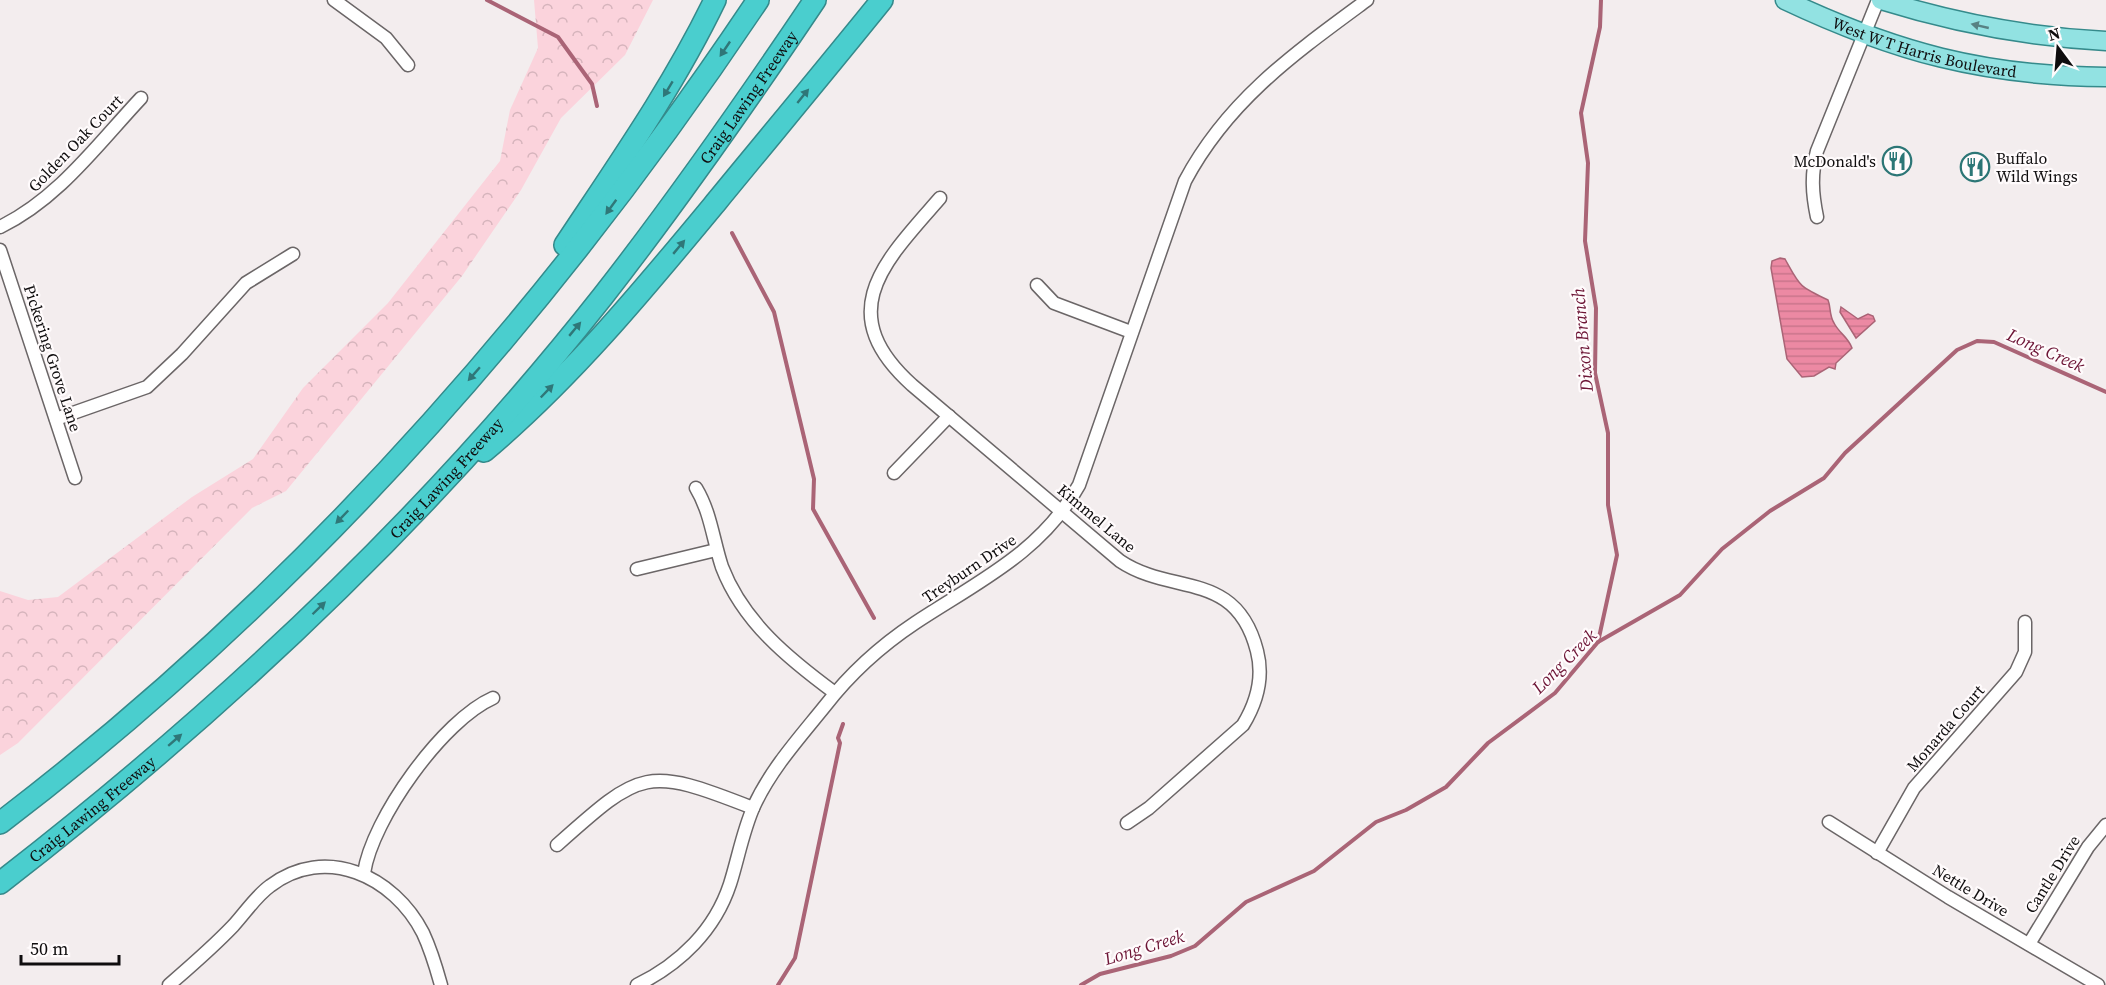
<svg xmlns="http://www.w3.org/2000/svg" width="2106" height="985" viewBox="0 0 2106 985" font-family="'Source Serif 4',serif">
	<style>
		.forest { fill: url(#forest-crowns) }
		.water { fill: url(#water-rules); stroke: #aa6476; stroke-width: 1.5 }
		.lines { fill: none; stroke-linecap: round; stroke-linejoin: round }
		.stream { stroke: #aa6476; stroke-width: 4 }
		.street-casing { stroke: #6b6667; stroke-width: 15 }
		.primary-casing { stroke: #358a8b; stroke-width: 21 }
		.highway-casing { stroke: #358a8b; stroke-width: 24 }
		.street { stroke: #fff; stroke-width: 12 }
		.primary { stroke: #92e2e2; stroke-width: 18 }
		.highway { stroke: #4acece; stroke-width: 21 }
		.oneway { fill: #578283 }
		.oneway2 { fill: #2f7778 }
		.labels { text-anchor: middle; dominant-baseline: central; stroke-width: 4.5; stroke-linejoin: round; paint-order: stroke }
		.street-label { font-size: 16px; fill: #0f0d0e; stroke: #fffbfc }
		.poi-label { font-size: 16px; fill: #0f0d0e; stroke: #fffbfc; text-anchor: start }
		.water-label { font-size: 18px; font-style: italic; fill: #6d1536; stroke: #fffbfc }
	</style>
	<defs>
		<pattern id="forest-crowns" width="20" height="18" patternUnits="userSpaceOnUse" patternTransform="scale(1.5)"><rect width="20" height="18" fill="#fbd3dc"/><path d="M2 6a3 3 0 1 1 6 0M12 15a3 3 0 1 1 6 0" fill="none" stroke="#d6b4bc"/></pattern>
		<pattern id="water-rules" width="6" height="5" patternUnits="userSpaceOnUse" patternTransform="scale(1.5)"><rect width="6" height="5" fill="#ec89a3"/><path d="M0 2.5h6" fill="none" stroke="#c9758b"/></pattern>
	</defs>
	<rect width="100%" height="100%" fill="#f3edee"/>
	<polygon class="forest" points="534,0 653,0 625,55 561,118 521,190 462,276 286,491 252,508 18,743 0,755 0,591 28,600 58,597 192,497 253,459 303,388 388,303 500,161 510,110 538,48"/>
	<g class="water">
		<path d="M1780 258 1785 259C1800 286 1798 286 1828 300 1831 307 1829 315 1834 323 1839 333 1848 337 1852 348L1836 363 1835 369 1829 367 1814 376 1802 377 1787 359 1771 268 1772 261Z"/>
		<polygon points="1841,307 1858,319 1868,314 1873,316 1875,321 1856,338 1840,312"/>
	</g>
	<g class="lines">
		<g class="stream">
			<polyline points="487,0 558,37 592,84 597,106"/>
			<polyline points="732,233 774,312 814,479 813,509 874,618"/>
			<polyline points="1598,642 1617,555 1608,505 1608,433 1595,373 1596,308 1585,241 1588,163 1581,113 1600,27 1601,0"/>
			<polyline points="778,985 795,958 840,743 838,738 843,724"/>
			<polyline points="1081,985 1100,974 1171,956 1195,946 1246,902 1314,871 1376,822 1406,810 1446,787 1488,743 1555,693 1598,642 1680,595 1722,549 1770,511 1824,478 1845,453 1957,350 1977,341 1994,342 2106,392"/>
		</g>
		<g class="street-casing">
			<g id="street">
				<polyline points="334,0 386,38 408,65"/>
				<path d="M940 198C885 261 831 312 912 385L1120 561C1172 596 1236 569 1257 651 1264 678 1257 702 1243 725L1149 808 1127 823"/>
				<path d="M1817 217C1812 193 1811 174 1817 151L1878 0"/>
				<path d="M0 227C58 199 97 145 141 98"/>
				<polyline points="0,250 75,478"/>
				<polyline points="1037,285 1054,303 1131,332"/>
				<polyline points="56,419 147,387 182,354 246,283 293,254"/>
				<polyline points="894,473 949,416"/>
				<path d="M696 488C711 513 713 540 722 567 743 622 789 659 835 693"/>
				<polyline points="637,569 716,550"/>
				<polyline points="1829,822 1948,897 2098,985"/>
				<path d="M557 845C642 769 646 766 753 808"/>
				<polyline points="1877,853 1914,788 2016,672 2025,652 2025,622"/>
				<path d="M364 873C372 819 443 720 493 698"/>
				<polyline points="2029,944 2088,847 2106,825"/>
				<path d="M169 985C191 966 213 947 233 926 245 913 256 896 270 886 325 844 394 876 423 933 431 950 436 967 441 985"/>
				<path d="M637 985C680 964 715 930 730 884 738 859 743 830 754 806 771 769 800 737 825 706 849 675 882 645 915 623 977 582 1041 553 1079 485L1185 181C1228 100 1295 53 1367 0"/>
			</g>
		</g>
		<g class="primary-casing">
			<g id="primary">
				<path id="s1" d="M1785 0C1895 52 1984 76 2106 77"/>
				<path d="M1881 0C1955 23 2028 37 2106 41"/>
			</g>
		</g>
		<g class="highway-casing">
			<g id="highway">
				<path d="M565 245C618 165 673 87 715 0"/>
				<path d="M484 451C571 378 645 288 717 201 772 134 828 67 882 0"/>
				<path d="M0 823C298 596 550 311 758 0"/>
				<path id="s2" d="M0 883C222 711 429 517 603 296 678 200 747 101 815 0"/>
			</g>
		</g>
		<use href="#street" class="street"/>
		<use href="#primary" class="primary"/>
		<use href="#highway" class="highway"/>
	</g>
	<defs><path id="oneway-solid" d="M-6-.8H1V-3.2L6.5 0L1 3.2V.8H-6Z" transform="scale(1.5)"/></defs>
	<use class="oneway" href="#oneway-solid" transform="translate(1980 26) rotate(-167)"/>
	<g class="oneway2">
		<use href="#oneway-solid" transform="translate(725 49) rotate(124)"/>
		<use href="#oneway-solid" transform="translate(668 89) rotate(121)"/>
		<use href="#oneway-solid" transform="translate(803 96) rotate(-51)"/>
		<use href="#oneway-solid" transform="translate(611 207) rotate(126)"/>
		<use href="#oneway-solid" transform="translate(679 247) rotate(-50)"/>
		<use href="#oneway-solid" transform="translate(575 329) rotate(-50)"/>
		<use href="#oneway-solid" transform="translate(474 374) rotate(131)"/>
		<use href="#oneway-solid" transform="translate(547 391) rotate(-46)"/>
		<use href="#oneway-solid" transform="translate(342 517) rotate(134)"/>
		<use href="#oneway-solid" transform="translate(319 608) rotate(-44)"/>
		<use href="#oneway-solid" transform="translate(175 740) rotate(-41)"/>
	</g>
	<defs>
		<g id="restaurant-ring" transform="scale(1.5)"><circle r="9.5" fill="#fffbfc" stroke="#2c7676" stroke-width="1.5"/><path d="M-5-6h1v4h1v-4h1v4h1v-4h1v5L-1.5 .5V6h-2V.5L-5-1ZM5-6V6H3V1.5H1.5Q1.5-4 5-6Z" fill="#2c7676"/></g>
	</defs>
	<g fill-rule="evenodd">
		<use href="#restaurant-ring" x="1897" y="161"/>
		<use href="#restaurant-ring" x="1975" y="167"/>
	</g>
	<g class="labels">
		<g class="street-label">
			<text stroke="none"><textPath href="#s1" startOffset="148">West W T Harris Boulevard</textPath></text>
			<text stroke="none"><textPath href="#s2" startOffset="1090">Craig Lawing Freeway</textPath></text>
			<text transform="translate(75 143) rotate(-46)">Golden Oak Court</text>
			<text transform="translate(53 358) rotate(72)">Pickering Grove Lane</text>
			<text stroke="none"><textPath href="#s2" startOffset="603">Craig Lawing Freeway</textPath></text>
			<text transform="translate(1097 518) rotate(40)">Kimmel Lane</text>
			<text transform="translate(969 568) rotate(-34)">Treyburn Drive</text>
			<text transform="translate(1945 728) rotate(-49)">Monarda Court</text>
			<text stroke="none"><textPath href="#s2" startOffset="118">Craig Lawing Freeway</textPath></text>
			<text transform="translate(2052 874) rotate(-58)">Cantle Drive</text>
			<text transform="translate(1971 890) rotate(31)">Nettle Drive</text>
		</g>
		<g class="poi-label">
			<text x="1996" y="158">Buffalo<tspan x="1996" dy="18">Wild Wings</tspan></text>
			<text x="1876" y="161" text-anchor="end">McDonald's</text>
		</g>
		<g class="water-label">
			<text transform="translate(1582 340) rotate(-95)">Dixon Branch</text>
			<text transform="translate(2046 350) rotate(24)">Long Creek</text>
			<text transform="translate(1564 661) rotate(-45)">Long Creek</text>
			<text transform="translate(1144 947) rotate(-17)">Long Creek</text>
		</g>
	</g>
	<g transform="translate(2058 48) rotate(344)" stroke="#fffbfc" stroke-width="4.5" paint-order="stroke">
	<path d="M0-4.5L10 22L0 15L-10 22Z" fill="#0f0d0e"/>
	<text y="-9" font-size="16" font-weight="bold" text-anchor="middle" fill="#0f0d0e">N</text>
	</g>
	<path d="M21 955v9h98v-9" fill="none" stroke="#0f0d0e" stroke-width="3"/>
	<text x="30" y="955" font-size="18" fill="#0f0d0e" stroke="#fffbfc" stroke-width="4.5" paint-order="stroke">50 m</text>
</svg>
